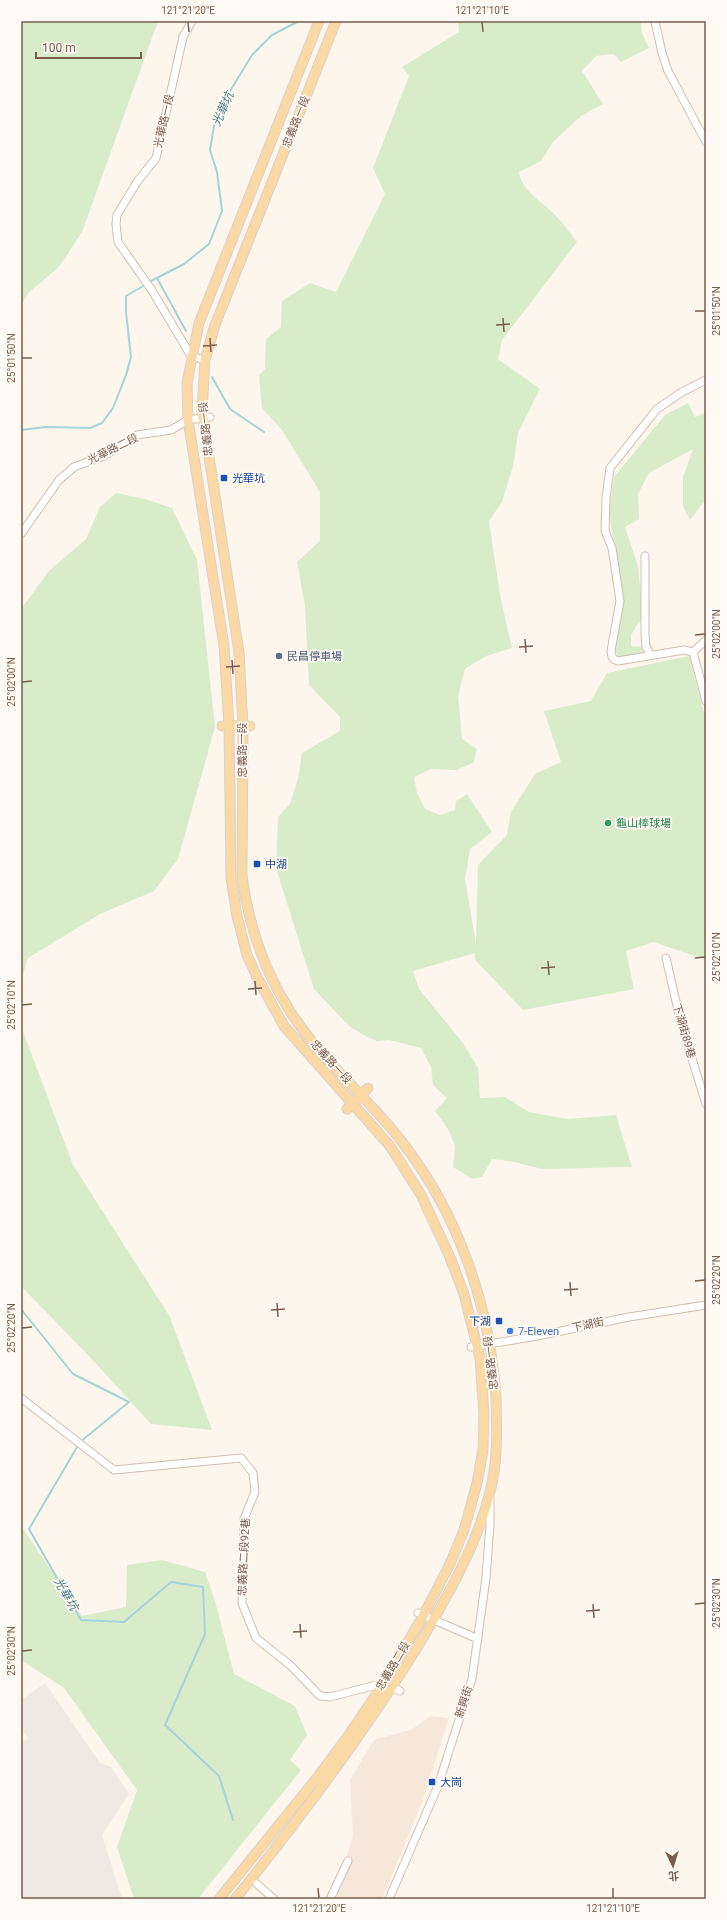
<svg xmlns="http://www.w3.org/2000/svg" width="727" height="1920" viewBox="0 0 727 1920" font-family="Roboto,'Noto Sans TC',sans-serif">
	<style>
		.residential { fill: #f5e8da }
		.industrial { fill: #efe9e4 }
		.green { fill: #d8ecc9 }
		.lines { fill: none; stroke-linecap: round; stroke-linejoin: round }
		.stream { stroke: #a5d3da; stroke-width: 2 }
		.minor-casing { stroke: #d1beb0; stroke-width: 9 }
		.major-casing { stroke: #dad1cd; stroke-width: 11 }
		.minor { stroke: #fff; stroke-width: 7 }
		.major { stroke: #fbd9a5; stroke-width: 9 }
		.ticks { fill: none; stroke: #7a5c4d; stroke-width: 1.5 }
		.transit-dot { fill: #1a4fb4; stroke: #fffaf3; stroke-width: 1.5 }
		.service-dot { fill: #5c6f8a; stroke: #fffaf3; stroke-width: 1.5 }
		.leisure-dot { fill: #2e9e5b; stroke: #fffaf3; stroke-width: 1.5 }
		.shop-dot { fill: #3f7fe0; stroke: #fffaf3; stroke-width: 1.5 }
		.labels { text-anchor: middle; dominant-baseline: central; stroke-width: 3.5; stroke-linejoin: round; paint-order: stroke }
		.street-label { font-size: 11px; fill: #7a5c4d; stroke: #fffaf3 }
		.transit-label { font-size: 11px; fill: #164399; stroke: #fffaf3; text-anchor: start }
		.service-label { font-size: 11px; fill: #4e5e75; stroke: #fffaf3; text-anchor: start }
		.leisure-label { font-size: 11px; fill: #27864d; stroke: #fffaf3; text-anchor: start }
		.shop-label { font-size: 11px; fill: #366cbe; stroke: #fffaf3; text-anchor: start }
		.water-label { font-size: 12px; font-style: italic; fill: #437c86; stroke: #fffaf3 }
		.neatline { fill: none; stroke: #7a5c4d; stroke-width: 1.5 }
		.ticks-label { font-size: 10px; text-anchor: middle; fill: #7a5c4d }
	</style>
	<rect width="100%" height="100%" fill="#fdf6ec"/>
	<polygon class="residential" points="430,1716 449,1718 423,1800 382,1899 334,1899 353,1835 350,1780 374,1740 413,1729"/>
	<polygon class="industrial" points="45,1683 100,1763 111,1767 129,1794 102,1835 122,1899 21,1899 21,1743 28,1738 21,1728 21,1700"/>
	<g class="green">
		<polygon points="21,21 158,21 82,232 59,267 28,293 21,305"/>
		<path d="M458 21H641L642 33 649 48 621 62 614 54 596 56 582 71 603 104 581 116 553 142 541 161 519 172C521 191 543 202 555 215 563 223 570 233 577 242L502 340 498 359 540 389 518 433 513 466 502 502 489 521 500 595 512 648 486 656 465 669 458 696 462 739 477 749 473 763 456 770 431 769 414 777 417 793 425 809 440 815 455 810 456 801 467 794 492 832 470 849 465 879 476 944 478 865 507 835 511 812 535 774 561 762 544 711 591 701 607 673 689 656 706 720V960L654 942 626 951 634 989 523 1010 475 960V953L413 971 419 989 463 1043 478 1068 480 1098 505 1097 529 1112 567 1119 616 1115 632 1167 542 1169 510 1161 492 1159 482 1177 472 1179 453 1167 455 1146 448 1129 435 1111 447 1098 433 1085 431 1067 421 1048 389 1040 377 1041 367 1037 349 1026 314 989 276 868 278 817 290 804 298 779 302 753 340 731V717L309 685 305 606 297 562 320 541V492L282 430 262 408 259 375 265 369 266 339 281 327 282 301 310 283 336 292 385 194 373 168 409 76 402 67 459 32Z"/>
		<polygon points="688,403 695,417 706,413 706,499 690,520 683,506 683,477 693,449 649,473 638,494 639,519 625,527 638,566 643,616 631,635 631,646 642,647 642,655 618,658 614,645 623,600 609,513 614,477 665,415"/>
		<polygon points="116,493 145,499 172,508 197,560 215,727 178,859 154,891 100,914 28,958 21,980 21,609 49,571 86,539 100,507"/>
		<polygon points="21,1026 73,1165 170,1317 212,1430 151,1424 89,1356 21,1286"/>
		<polygon points="21,1526 82,1616 126,1607 127,1565 162,1560 205,1572 215,1601 234,1674 295,1706 307,1735 290,1760 301,1770 198,1899 134,1899 117,1847 137,1790 64,1688 21,1660"/>
	</g>
	<g class="lines">
		<g class="stream">
			<polyline points="157,278 186,331"/>
			<polyline points="149,282 184,264 209,244 222,211 217,172 210,150 214,126 227,96 252,55 272,35 299,21"/>
			<polyline points="212,377 230,409 264,432"/>
			<polyline points="21,430 45,427 90,428 102,423 113,408 126,375 131,357 126,312 126,296 145,285"/>
			<polyline points="21,1309 73,1374 129,1402 80,1442 29,1529 81,1620 124,1622 171,1582 203,1587 205,1634 165,1725 219,1776 233,1820"/>
		</g>
		<g class="minor-casing">
			<g id="minor">
				<polyline points="192,21 183,37 156,158 137,182 117,215 116,224 118,242 151,289 191,356 205,360"/>
				<polyline points="655,21 662,53 668,71 706,142"/>
				<polyline points="21,534 59,480 74,467 104,456 137,435 171,430 188,420 210,417"/>
				<polyline points="645,556 645,635 646,647 651,655"/>
				<polyline points="693,652 684,650 618,661 615,660 612,657 611,651 620,601 612,548 605,531 606,498 610,468 657,409 682,392 706,380"/>
				<polyline points="693,652 706,701"/>
				<polyline points="693,652 706,640"/>
				<polyline points="666,958 681,1023 706,1104"/>
				<polyline points="471,1347 537,1336 629,1317 706,1305"/>
				<polyline points="21,1398 114,1470 241,1458 253,1473 255,1492 244,1519 242,1603 256,1638 290,1665 320,1696 330,1697 384,1683 400,1691"/>
				<polyline points="418,1613 478,1639"/>
				<polyline points="257,1884 274,1899"/>
				<polyline points="330,1899 348,1861"/>
				<polyline points="389,1899 438,1786 472,1679 486,1578 490,1525 490,1500"/>
			</g>
		</g>
		<g class="major-casing">
			<g id="major">
				<polyline points="222,726 250,726"/>
				<polyline points="347,1109 368,1088"/>
				<polyline points="219,1899 317,1778 348,1736 384,1683 423,1616 450,1564 464,1530 477,1483 483,1450 484,1414 480,1358 464,1294 449,1255 421,1195 390,1146 284,1026 257,977 247,955 237,916 231,878 229,726 224,646 188,420 187,383 199,323 319,21"/>
				<path d="M235 1899C302 1816 366 1731 421 1641 448 1595 477 1545 490 1492 498 1461 497 1430 496 1398 490 1307 459 1215 402 1142 370 1100 328 1066 298 1023 267 979 249 929 242 876L243 726 239 652 202 411 205 360 215 325 336 21"/>
			</g>
		</g>
		<use href="#minor" class="minor"/>
		<use href="#major" class="major"/>
	</g>
	<path class="ticks" d="M188 22 189 32M482 22 483 32M695 311H705M503 318 504 332M496 325 510 324M210 338 211 352M203 346 217 345M22 358H32M695 635 705 634M525 639 526 653M519 647 533 646M232 660 233 674M226 667 240 666M22 682 32 681M695 958 705 957M548 961 549 975M541 968 555 967M255 981 256 995M248 989 262 988M22 1005 32 1004M695 1281 705 1280M570 1282 571 1296M564 1290 578 1289M277 1303 278 1317M271 1310 285 1309M22 1328 32 1327M593 1604 594 1618M695 1604 705 1603M586 1611 600 1610M300 1624 301 1638M293 1632 307 1631M22 1651 32 1650M318 1888 319 1898M613 1888V1898"/>
	<g class="transit-dot">
		<rect x="220" y="474" width="8" height="8" rx="2"/>
		<rect x="253" y="860" width="8" height="8" rx="2"/>
		<rect x="495" y="1317" width="8" height="8" rx="2"/>
		<rect x="428" y="1778" width="8" height="8" rx="2"/>
	</g>
	<circle class="service-dot" cx="279" cy="656" r="4"/>
	<circle class="leisure-dot" cx="608" cy="823" r="4"/>
	<circle class="shop-dot" cx="510" cy="1331" r="4"/>
	<g class="labels">
		<g class="street-label">
			<text transform="translate(164 121) rotate(-77)">光華路一段</text>
			<text transform="translate(296 122) rotate(-68)">忠義路一段</text>
			<text transform="translate(206 429) rotate(-96)">忠義路一段</text>
			<text transform="translate(113 449) rotate(-26)">光華路二段</text>
			<text transform="translate(242 750) rotate(-90)">忠義路一段</text>
			<text transform="translate(684 1031) rotate(74)">下湖街89巷</text>
			<text transform="translate(331 1062) rotate(48)">忠義路一段</text>
			<text transform="translate(588 1325) rotate(-12)">下湖街</text>
			<text transform="translate(491 1363) rotate(-97)">忠義路一段</text>
			<text transform="translate(244 1557) rotate(-87)">忠義路二段92巷</text>
			<text transform="translate(393 1666) rotate(-59)">忠義路二段</text>
			<text transform="translate(464 1702) rotate(-72)">新興街</text>
		</g>
		<g class="transit-label">
			<text x="232" y="478">光華坑</text>
			<text x="265" y="864">中湖</text>
			<text x="491" y="1321" text-anchor="end">下湖</text>
			<text x="440" y="1782">大崗</text>
		</g>
		<g class="service-label">
			<text x="287" y="656">民昌停車場</text>
		</g>
		<g class="leisure-label">
			<text x="616" y="823">龜山棒球場</text>
		</g>
		<g class="shop-label">
			<text x="518" y="1331">7-Eleven</text>
		</g>
		<g class="water-label">
			<text transform="translate(223 109) rotate(-66)">光華坑</text>
			<text transform="translate(66 1594) rotate(60)">光華坑</text>
		</g>
	</g>
	<rect width="727" height="1920" fill="none" stroke="#fffaf3" stroke-width="44"/>
	<g transform="translate(673 1866) rotate(176)" stroke="#fffaf3" stroke-width="3" paint-order="stroke">
	<path d="M0-3L7 15L0 10L-7 15Z" fill="#7a5c4d"/>
	<text y="-6" font-size="11" font-weight="bold" text-anchor="middle" fill="#7a5c4d">北</text>
	</g>
	<path d="M36 52v6h105v-6" fill="none" stroke="#7a5c4d" stroke-width="2"/>
	<text x="42" y="52" font-size="12" fill="#7a5c4d" stroke="#fffaf3" stroke-width="3" paint-order="stroke">100 m</text>
	<rect x="22" y="22" width="683" height="1876" class="neatline"/>
	<g class="ticks-label">
		<text x="188" y="14">121°21'20"E</text>
		<text x="482" y="14">121°21'10"E</text>
		<text transform="translate(716 311) rotate(-90)" y="4">25°01'50"N</text>
		<text transform="translate(11 358) rotate(-90)" y="4">25°01'50"N</text>
		<text transform="translate(716 634) rotate(-90)" y="4">25°02'00"N</text>
		<text transform="translate(11 682) rotate(-90)" y="4">25°02'00"N</text>
		<text transform="translate(716 957) rotate(-90)" y="4">25°02'10"N</text>
		<text transform="translate(11 1005) rotate(-90)" y="4">25°02'10"N</text>
		<text transform="translate(716 1280) rotate(-90)" y="4">25°02'20"N</text>
		<text transform="translate(11 1328) rotate(-90)" y="4">25°02'20"N</text>
		<text transform="translate(716 1603) rotate(-90)" y="4">25°02'30"N</text>
		<text transform="translate(11 1651) rotate(-90)" y="4">25°02'30"N</text>
		<text x="319" y="1912">121°21'20"E</text>
		<text x="613" y="1912">121°21'10"E</text>
	</g>
</svg>
